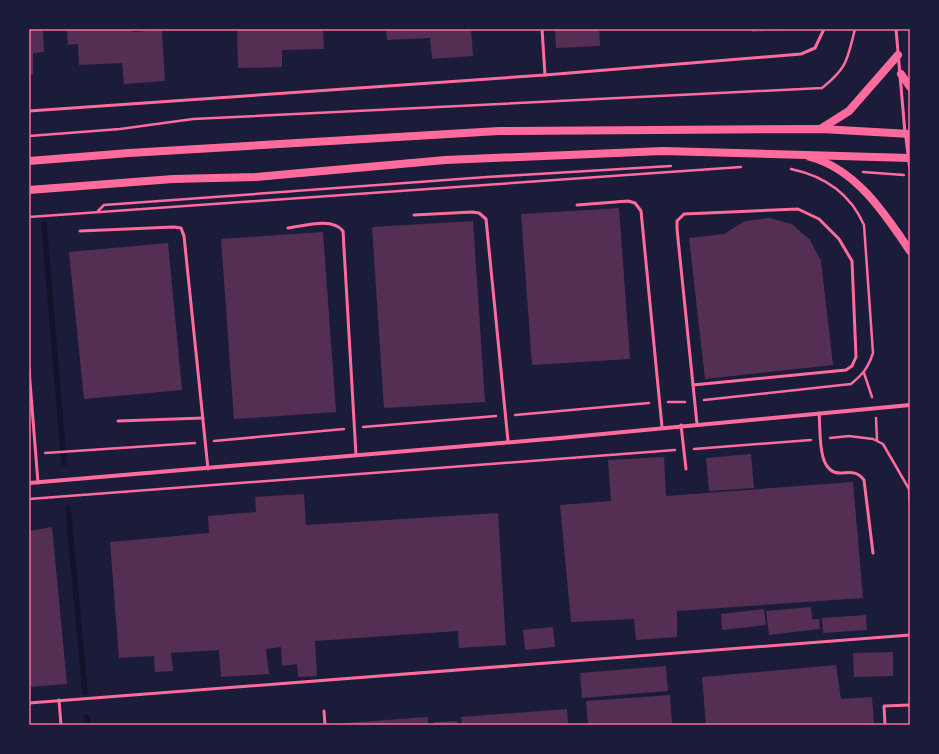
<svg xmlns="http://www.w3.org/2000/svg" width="939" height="754" viewBox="0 0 939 754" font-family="Commissioner,sans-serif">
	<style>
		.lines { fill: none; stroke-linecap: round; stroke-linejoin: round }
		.stream { stroke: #12122b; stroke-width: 5.5 }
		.building { fill: #542f53 }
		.path { stroke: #ff6b9d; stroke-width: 2.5 }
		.service { stroke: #ff6b9d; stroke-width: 3 }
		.minor { stroke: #ff6b9d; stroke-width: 4 }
		.secondary { stroke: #ff6b9d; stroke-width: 8 }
		.neatline { fill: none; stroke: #ff6b9d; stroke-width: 1.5 }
	</style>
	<rect width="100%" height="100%" fill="#1b1b3a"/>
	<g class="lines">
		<g class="stream">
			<polyline points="44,224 64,463"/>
			<polyline points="68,508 85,692"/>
			<polyline points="87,717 88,725"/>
		</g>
	</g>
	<g class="building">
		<polygon points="29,29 43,29 44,52 33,53 33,74 29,75"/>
		<polygon points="67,29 132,29 132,32 162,30 165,81 124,84 122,63 79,65 78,44 68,45"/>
		<polygon points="237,29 323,29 324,49 282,50 282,67 238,68"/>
		<polygon points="386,29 471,29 473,56 432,59 430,38 387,40"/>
		<polygon points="555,29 599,29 600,46 556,48"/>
		<polygon points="752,29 783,29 783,30 752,32"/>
		<polygon points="619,208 630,359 532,365 521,214"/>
		<polygon points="769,218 792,224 810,240 821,261 833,365 705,379 689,238 724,234 745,221"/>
		<polygon points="473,221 485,402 384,408 372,227"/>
		<polygon points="323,232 336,412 234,419 221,239"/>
		<polygon points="168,243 182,390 84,399 69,252"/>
		<polygon points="751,454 754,488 709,491 706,458"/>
		<polygon points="664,457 666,496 853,482 863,598 677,611 677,637 636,640 634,619 571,622 560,505 611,501 608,460"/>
		<polygon points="304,494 306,525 498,513 506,645 459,648 458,631 315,641 317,676 298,677 297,664 282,666 281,647 266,649 269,674 221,677 219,650 171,653 173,671 155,672 154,656 119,658 110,542 209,533 208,516 256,512 255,497"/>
		<polygon points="52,527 67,684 29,687 29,531"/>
		<polygon points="811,607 812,619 819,619 820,629 769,635 766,611"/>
		<polygon points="764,609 766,625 722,630 721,614"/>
		<polygon points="866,615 867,630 823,633 822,618"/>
		<polygon points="553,627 555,647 525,650 523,630"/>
		<polygon points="893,652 893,676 854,677 853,653"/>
		<polygon points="836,665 841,699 872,697 874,725 706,725 702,677"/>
		<polygon points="666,666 668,691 582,698 580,673"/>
		<polygon points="670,695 672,725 588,725 586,701"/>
		<polygon points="567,709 568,725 462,725 461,717"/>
		<polygon points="428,717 428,725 344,725 344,723"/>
		<polygon points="457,721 458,725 434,725 434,722"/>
	</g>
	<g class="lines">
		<g class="path">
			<path d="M29 136 120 129 193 119 822 88C848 67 847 60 855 29"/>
			<polyline points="863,172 904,175"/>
			<polyline points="98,211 104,205 487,177 671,166"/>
			<polyline points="29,217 741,167"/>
			<polyline points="864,373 872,397"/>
			<path d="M704 400 851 384C863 374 868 368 873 353L864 225C850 193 824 176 791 169"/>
			<polyline points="668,402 685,402"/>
			<polyline points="515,415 649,403"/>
			<polyline points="876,418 877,440"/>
			<polyline points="363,427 496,416"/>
			<polyline points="830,438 849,436 873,439 883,444 909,489 910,502"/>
			<polyline points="214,441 344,429"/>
			<polyline points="694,449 811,440"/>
			<polyline points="45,453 195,443"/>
			<polyline points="29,499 675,450"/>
		</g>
		<g class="service">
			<polyline points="542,29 545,75"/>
			<polyline points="896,29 905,133"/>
			<polyline points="29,111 545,75 801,54 815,48 824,29"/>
			<polyline points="577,205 628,201 635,203 641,211 662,427"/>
			<polyline points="414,215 472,212 479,213 486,219 508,441"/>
			<path d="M288 228C304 226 332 217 343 231L356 455"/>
			<polyline points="80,231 174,227 181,228 184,236 208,469"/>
			<polyline points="29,369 38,483"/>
			<polyline points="693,385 846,370 852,366 856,357 852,261 839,239 819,219 798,209 684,214 677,221 677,229 697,424"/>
			<path d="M819 413C821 431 816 475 842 473 852 472 858 472 864 480L873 553"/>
			<polyline points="118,421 203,418"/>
			<polyline points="681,425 686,469"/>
			<polyline points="59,700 61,725"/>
			<polyline points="29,703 910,635"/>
			<polyline points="324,711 325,725"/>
			<polyline points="885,725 884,706 910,705"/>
		</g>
		<g class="minor">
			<polyline points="906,134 910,166"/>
			<polyline points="29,483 560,438 910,405"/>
		</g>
		<g class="secondary">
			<polyline points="901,74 910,87"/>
			<polyline points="822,128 849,111 898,55"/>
			<path d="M810 157C856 169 885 214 910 251"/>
			<polyline points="29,161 129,153 499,131 822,129 910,134"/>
			<polyline points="29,190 173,179 256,177 445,160 663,151 910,158"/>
		</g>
	</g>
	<rect width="939" height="754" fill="none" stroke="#1b1b3a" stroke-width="60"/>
	<rect x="30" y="30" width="879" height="694" class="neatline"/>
</svg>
